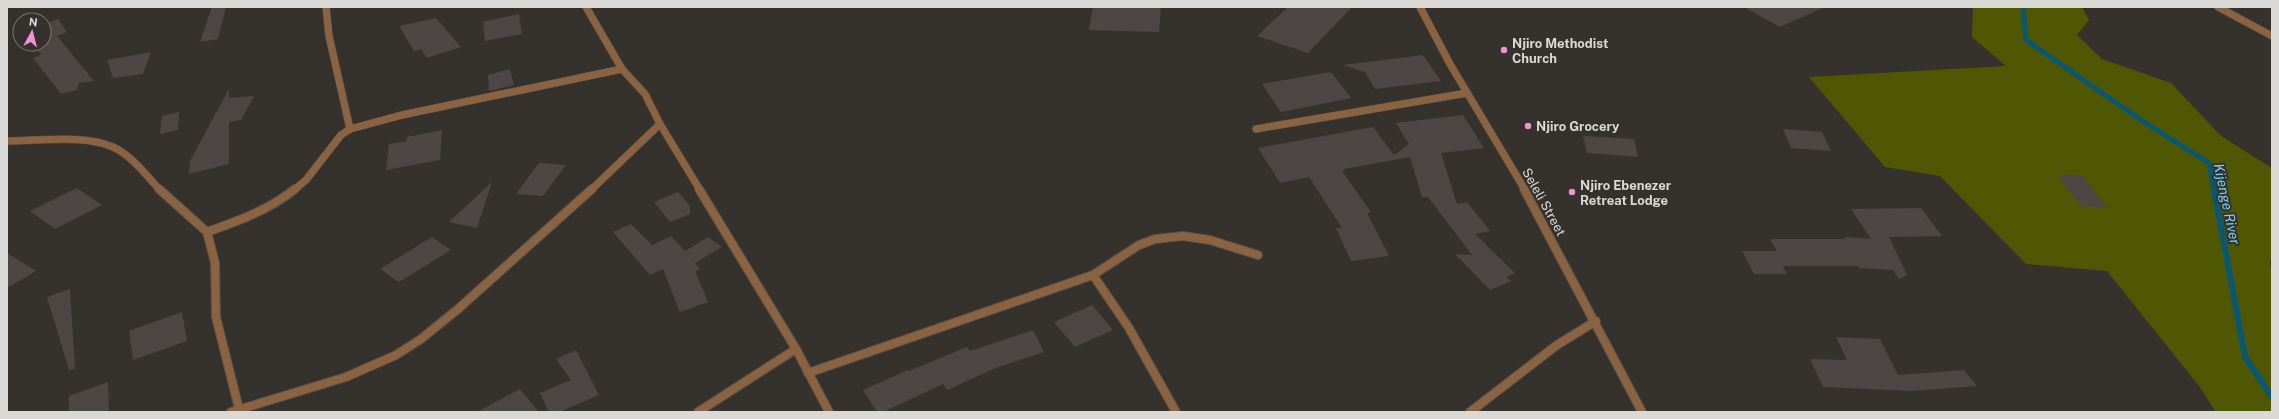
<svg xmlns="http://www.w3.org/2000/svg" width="2279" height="419" viewBox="0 0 2279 419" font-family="'Public Sans',sans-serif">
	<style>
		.green { fill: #505702 }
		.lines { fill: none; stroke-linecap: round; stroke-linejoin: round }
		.stream-far1 { stroke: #085873; stroke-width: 5 }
		.stream { stroke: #085873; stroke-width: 6 }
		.building { fill: #4c4745 }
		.minor-far1-casing { stroke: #53504c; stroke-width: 8 }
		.minor-casing { stroke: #53504c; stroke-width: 10 }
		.minor-far1 { stroke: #8c6340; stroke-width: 7 }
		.minor { stroke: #8c6340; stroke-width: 8 }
		.poi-dot { fill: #f491d4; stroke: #35322e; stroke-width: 1.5 }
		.labels { text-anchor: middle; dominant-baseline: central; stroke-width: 4; stroke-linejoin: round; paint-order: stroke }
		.poi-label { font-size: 13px; font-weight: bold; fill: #dbd9d6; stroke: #35322e; text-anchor: start }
		.street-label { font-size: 13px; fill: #dbd9d6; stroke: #35322e }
		.water-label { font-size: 14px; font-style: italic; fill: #73d1f8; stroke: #35322e }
	</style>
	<rect width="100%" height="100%" fill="#35322e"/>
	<polygon class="green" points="1973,7 2082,7 2089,20 2077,35 2102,59 2171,83 2221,136 2272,168 2272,259 2270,263 2272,272 2272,412 2216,412 2199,386 2107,271 2026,264 1940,176 1885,167 1809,77 2006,66 1972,37"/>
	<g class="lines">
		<polyline class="stream-far1" points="2023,7 2026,40 2138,118 2209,163 2214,190"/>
		<polyline class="stream" points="2214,189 2245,357 2272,397"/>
	</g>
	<g class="building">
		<polygon points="212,7 226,7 218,39 200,42"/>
		<polygon points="1093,7 1161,7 1159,32 1089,30"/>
		<polygon points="1288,7 1352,7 1308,53 1257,36"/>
		<polygon points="1744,7 1825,7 1780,27"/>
		<polygon points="519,14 522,34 485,41 483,22"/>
		<polygon points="436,18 461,47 427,58 421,49 414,51 399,26"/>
		<polygon points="58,19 67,32 57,36 94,81 79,83 77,90 61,94 33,58 41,55 33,44 44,44 44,20 47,23"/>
		<polygon points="151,52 143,74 113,78 107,60"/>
		<polygon points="1423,55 1441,81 1375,89 1365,72 1343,65"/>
		<polygon points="510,69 514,85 489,91 488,75"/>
		<polygon points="1331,72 1351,98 1281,112 1262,84"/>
		<polygon points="229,89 229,98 254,96 241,120 229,122 229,164 189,174 190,161"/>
		<polygon points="179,112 178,130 160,134 162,116"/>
		<polygon points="1463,115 1484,148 1441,153 1457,204 1467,202 1490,231 1475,234 1515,273 1506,277 1511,281 1490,290 1455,254 1472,255 1428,197 1422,197 1410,157 1344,169 1345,170 1342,171 1371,212 1367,213 1389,256 1351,261 1336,228 1342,228 1309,177 1280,183 1258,148 1373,127 1394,155 1409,144 1396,123"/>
		<polygon points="1783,129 1822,132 1831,151 1791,148"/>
		<polygon points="442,130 440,160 386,170 389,144 407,141 407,137"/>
		<polygon points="1583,136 1634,139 1638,157 1587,153"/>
		<polygon points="539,163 566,165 543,196 516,194"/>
		<polygon points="2057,174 2082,175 2107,208 2081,206"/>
		<polygon points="492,182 477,228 449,222"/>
		<polygon points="77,188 102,205 55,229 30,211"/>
		<polygon points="678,192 690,206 690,214 670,222 654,202"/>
		<polygon points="1921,208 1942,236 1889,237 1907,275 1899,279 1893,270 1859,268 1858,266 1783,266 1787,274 1754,274 1742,251 1777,251 1770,239 1846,239 1845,237 1871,239 1851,209"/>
		<polygon points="631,224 652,245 671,236 685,251 708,237 722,247 695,263 700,269 695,271 708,302 680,312 663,269 650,275 613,232"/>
		<polygon points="432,237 451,250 399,282 380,269"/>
		<polygon points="7,253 36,271 7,288"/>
		<polygon points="70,289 75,369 69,370 47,297"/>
		<polygon points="1092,305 1113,330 1075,347 1054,322"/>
		<polygon points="182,312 187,341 133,360 129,331"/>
		<polygon points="1033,330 1044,352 998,367 947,390 943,384 883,412 877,412 863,390 908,370 909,371 967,347 970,351"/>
		<polygon points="1836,337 1880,339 1898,375 1964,370 1977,386 1912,391 1823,387 1810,359 1847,360"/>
		<polygon points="576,350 599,395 559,412 549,412 540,393 571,380 556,359"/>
		<polygon points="108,382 109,412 69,412 69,396"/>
		<polygon points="520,389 539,412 477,412"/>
	</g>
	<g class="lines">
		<g class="minor-far1-casing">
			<g id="minor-far1">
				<polyline points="326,7 329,36 350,129"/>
				<polyline points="586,7 622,69 645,94 660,124 700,190"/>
				<polyline points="1420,7 1450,64 1525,190"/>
				<polyline points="2218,7 2272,36"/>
				<polyline points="1256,129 1467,93"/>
				<path d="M7 141C39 141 84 134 113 147 131 155 147 176 160 190"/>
				<polyline points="294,190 306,180 341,135 350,129 402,115 622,69"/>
				<polyline points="591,190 660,124"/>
			</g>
		</g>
		<g class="minor-casing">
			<g id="minor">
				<polyline points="159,189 207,232 215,263 216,317 239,409"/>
				<polyline points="699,189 796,349 829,412"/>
				<polyline points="1524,189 1642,412"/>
				<path d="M207 232C238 221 269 210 295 189"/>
				<polyline points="1093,275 1129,328 1176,412"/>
				<polyline points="808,373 1093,275 1139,245 1155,239 1183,236 1210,240 1258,255"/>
				<polyline points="231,412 346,377 396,355 421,339 458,309 592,189"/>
				<polyline points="698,412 796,349"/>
				<polyline points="1470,412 1557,345 1596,321"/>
			</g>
		</g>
		<use href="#minor-far1" class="minor-far1"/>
		<use href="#minor" class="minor"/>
	</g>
	<g class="poi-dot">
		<circle cx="1504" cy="50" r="4"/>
		<circle cx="1528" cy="126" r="4"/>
		<circle cx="1572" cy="192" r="4"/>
	</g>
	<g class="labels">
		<g class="poi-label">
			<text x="1512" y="43">Njiro Methodist<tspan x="1512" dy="15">Church</tspan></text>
			<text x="1536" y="126">Njiro Grocery</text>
			<text x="1580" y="185">Njiro Ebenezer<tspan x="1580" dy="15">Retreat Lodge</tspan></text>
		</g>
		<g class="street-label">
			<text transform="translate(1544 202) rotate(61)">Seleli Street</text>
		</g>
		<g class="water-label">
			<text transform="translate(2227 204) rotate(78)">Kijenge River</text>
		</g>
	</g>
	<rect width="2279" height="419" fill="none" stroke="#dbd9d6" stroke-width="16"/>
	<g transform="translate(32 32) rotate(7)"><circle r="19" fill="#35322e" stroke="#777571"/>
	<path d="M0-3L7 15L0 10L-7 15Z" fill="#f491d4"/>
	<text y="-6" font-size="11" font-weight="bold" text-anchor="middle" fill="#dbd9d6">N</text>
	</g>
</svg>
